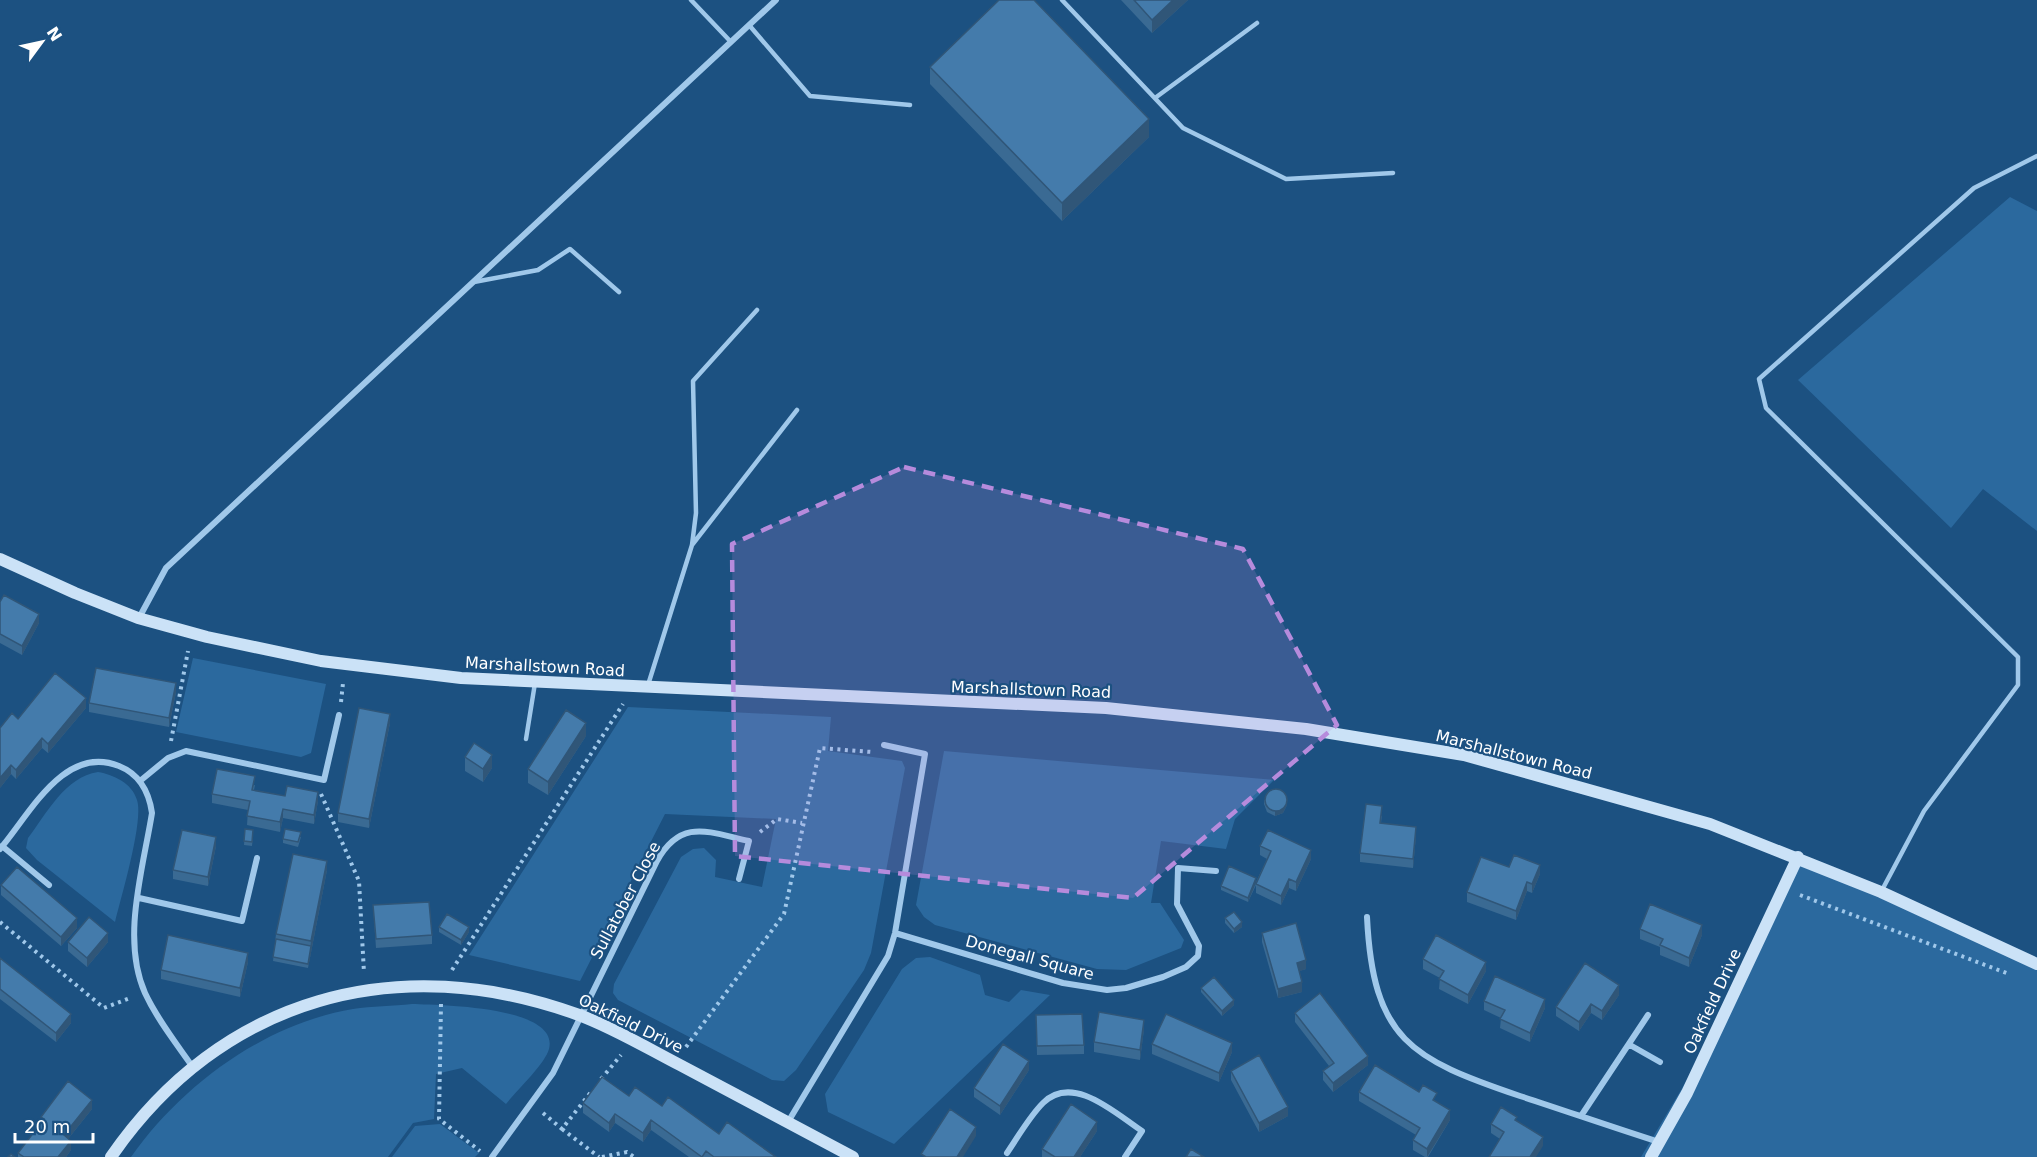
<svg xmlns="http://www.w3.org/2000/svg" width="2037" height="1157" viewBox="0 0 2037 1157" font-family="'DejaVu Sans',sans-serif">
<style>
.green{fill:#2b699e}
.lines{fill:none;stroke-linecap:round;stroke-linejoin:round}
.path{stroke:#a0c8ea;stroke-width:4;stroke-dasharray:3 4.5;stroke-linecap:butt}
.lane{stroke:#a0c8ea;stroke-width:4.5}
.street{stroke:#a0c8ea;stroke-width:6}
.secondary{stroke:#cbe2f7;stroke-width:12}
.wall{fill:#3a6a93}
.shaded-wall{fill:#305678}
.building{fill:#447bab;stroke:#305678;stroke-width:1.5}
.marked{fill:#b68bdc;fill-opacity:0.2;stroke:#b68bdc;stroke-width:4.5;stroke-dasharray:12 8;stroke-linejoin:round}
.labels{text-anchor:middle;stroke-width:4.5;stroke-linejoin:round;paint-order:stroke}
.street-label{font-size:16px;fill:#fff;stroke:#1c5181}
</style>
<rect width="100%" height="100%" fill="#1c5181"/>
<path class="green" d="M2010,197L2037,211V531L1983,489L1951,528L1798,380Z
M193,658L326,684L311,753L301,757L176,732Z
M628,707L831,717L828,751L902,761L905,768L871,953L864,970L796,1070L784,1081L772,1080L618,1000L613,993L614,984L681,857L693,849L704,848L716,860L715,877L762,887L776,819L665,814L580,981L469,955Z
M944,751L1274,780L1235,819L1226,849L1161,841L1151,903H1160L1184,940L1181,948L1126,970L1097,969L935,925L924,917L916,905Z
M98,772C114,775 132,783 137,800C144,821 121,897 115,922L37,860L26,848L28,838C47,813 65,777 98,772Z
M1798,857L2037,967V1157H1641L1715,1033Z
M930,957L980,975L985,995L1009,1002L1021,990L1050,995L894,1144L828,1112L825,1094L902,969L916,958Z
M412,1004C439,1005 560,1006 549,1049C545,1064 517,1090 506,1104L462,1068L436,1074L434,1119L413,1123L388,1157H131C182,1085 264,1024 353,1009C372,1006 393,1006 412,1004Z
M440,1124L479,1153L475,1157H392L415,1126Z"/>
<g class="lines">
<path class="path" d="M341,702L343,683
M171,741L188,651
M321,794L359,881L364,973
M760,832L777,819L802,823
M1800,895L2009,974
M0,922L104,1008L130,998
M452,970L623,704
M441,1004L439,1119L480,1151
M686,1047L784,914L820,748L872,752
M601,1079L621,1055
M543,1113L562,1129L591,1092
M562,1129L599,1157
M602,1157L627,1152L634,1157"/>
<path class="lane" d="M691,0L731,42
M1062,0L1183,128L1286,179L1393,173
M749,25L810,96L910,105
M1155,98L1257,23
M474,282L538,270L570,249L619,292
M692,545L797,410
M648,685L692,545L696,513L693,381L757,310
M526,739L535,683
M1881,892L1924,811L2018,685V657L1766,408L1759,379L1974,188L2037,156"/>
<path class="street" d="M139,618L166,568L776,0
M140,781L168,758L186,751L324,780L339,715
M2,846L49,885
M0,849C30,814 64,744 119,766C139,774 149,792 152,813C143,869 121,939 145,993C157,1019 176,1043 192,1066
M139,898L242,921L257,858
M1367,917C1373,1040 1411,1059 1520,1096C1566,1111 1612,1127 1659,1142
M895,933L1063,983L1107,990L1126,988L1163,977L1186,967L1198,956L1199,946L1177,904L1178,868L1216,871
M1630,1045L1660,1062
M1581,1116L1648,1015
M788,1122L888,956L895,933L925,754L884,745
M1007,1153C1018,1137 1029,1117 1043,1103C1073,1073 1116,1114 1142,1131L1125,1157
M492,1157L553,1073L657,861C681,818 708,832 749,841L739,879"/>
<path class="secondary" d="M0,559L75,593L138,618L207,637L321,661L461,678L1106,708L1306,729L1464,755L1710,824L1881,892L2037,964
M111,1157C221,997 398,949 579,1015C614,1028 647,1048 680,1065C738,1096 795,1126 853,1157
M1651,1157L1687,1093L1798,857"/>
</g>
<path class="wall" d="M1121,0H1188L1152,33Z
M930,67L1149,137L1062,221L930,84Z
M0,602L39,623L22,655L0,643Z
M176,692L169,727L89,712V703Z
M86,708L48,753L42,748L16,779L11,774L0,788L18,719Z
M390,723L369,828L338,822V813Z
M586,736L548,795L528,783V769Z
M465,757L492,768L483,782L465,771Z
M255,785L254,790L285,796L318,801L314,824L283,818L280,832L247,825L248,810L212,803V794Z
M1264,800L1287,805L1283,813L1275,816L1267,812L1264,804Z
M1382,815L1381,823L1416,836L1413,868L1360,862V853Z
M245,829L253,835L252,846L244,845Z
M301,837L298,847L283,843V839Z
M216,846L208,886L173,879V870Z
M1260,846L1311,859L1296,891L1289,888L1281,905L1256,893V885L1248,902L1221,890V886L1256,882L1267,859L1260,855Z
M1509,867L1540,874L1532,893L1527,891L1516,920L1467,902V892Z
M327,870L308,968L273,961L276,934Z
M1,885L77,928L61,946L1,895Z
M373,905L432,935V944L376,948Z
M1225,918L1242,927L1234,933L1225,923Z
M439,927L469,932L461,945L439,932Z
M1640,929L1702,935L1689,967L1660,955V947L1640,939Z
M1262,933L1306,969L1299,971L1302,992L1278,998L1262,942Z
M68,942H108L87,967L68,951Z
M0,958L71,1023L56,1042L0,999Z
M1423,959L1486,971L1468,1004L1439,989L1440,978L1423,969Z
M248,962L240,997L161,979V970Z
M1201,988L1234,1005L1222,1016L1201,992Z
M1619,995L1602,1020L1591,1013L1579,1031L1556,1016V1007Z
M1484,1001L1545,1008L1530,1042L1500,1028L1501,1018L1484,1010Z
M1295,1013L1368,1065L1333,1092L1323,1080V1071L1329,1066L1295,1022Z
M1036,1015L1084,1045V1054L1037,1055Z
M1144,1029L1140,1060L1094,1052V1042Z
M1152,1044L1232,1052L1219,1082L1152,1054Z
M1029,1070L1000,1115L974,1097V1088Z
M1231,1071L1288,1116L1259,1132L1231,1080Z
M1359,1092L1437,1102L1450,1120L1428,1157H1425L1413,1150V1140L1416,1135L1359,1101Z
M629,1096L662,1106L719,1134L776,1157H689L651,1130L643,1142L615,1123L609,1132L583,1113V1103Z
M92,1109L68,1139L71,1150L66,1157H18V1153L41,1124V1117Z
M1517,1121L1543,1146L1500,1139L1491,1133V1124Z
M1097,1131L1080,1157H1042V1149Z"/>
<path class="shaded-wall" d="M1173,0H1188L1152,33V20Z
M1149,119V137L1062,221V203Z
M39,614V623L22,655V646Z
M176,683V692L169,727V718Z
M86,698V708L48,753V744Z
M390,714V723L369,828V819Z
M586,723V736L548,795V782Z
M42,738V748L16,779V770Z
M492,755V768L483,782V769Z
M11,765V774L0,788V778Z
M318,792V801L314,824V815Z
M1287,801V805L1283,813L1275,816V811Z
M283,809V818L280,832V822Z
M1416,827V836L1413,868V859Z
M216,837V846L208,886V877Z
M1311,850V859L1296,891V882Z
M327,861V870L308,968L311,941Z
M1540,865V874L1532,893V884Z
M1256,878V883L1248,902V898Z
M1289,879V888L1281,905V896Z
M1527,882V891L1516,920V911Z
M77,918V928L61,946V937Z
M1242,922V927L1234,933V929Z
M1702,925V935L1689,967V958Z
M469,927V932L461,945V940Z
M108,933V942L87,967V958Z
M248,953V962L240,997V988Z
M1306,960V969L1297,972V963Z
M1486,962V971L1468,1004V995Z
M1302,982V992L1278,998V989Z
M1619,985V995L1602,1020V1011Z
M1545,999V1008L1530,1042V1033Z
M1234,1000V1005L1222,1016V1011Z
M1591,1004V1013L1579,1031V1022Z
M71,1014V1023L56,1042V1033Z
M1144,1020V1029L1140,1060V1050Z
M1232,1043V1052L1219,1082V1073Z
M1368,1056V1065L1333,1092V1083Z
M1029,1061V1070L1000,1115V1106Z
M92,1100V1109L64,1144V1135Z
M1288,1107V1116L1259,1132V1123Z
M1450,1110V1120L1427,1157V1149Z
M615,1114V1123L609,1132V1123Z
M651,1120V1130L643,1142V1133Z
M1097,1122V1131L1080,1157H1074Z
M976,1127V1136L963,1157H957Z
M1543,1137V1146L1536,1157H1530Z
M71,1141V1150L66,1157H58Z"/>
<path class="building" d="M999,0H1034L1149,119L1062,203L930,67Z
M1134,0H1173L1152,20Z
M4,595L39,614L22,646L0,634V602Z
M96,668L176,683L169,718L89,703Z
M55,673L86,698L48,744L42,738L16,770L11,765L0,778V728L12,713L18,719Z
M359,708L390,714L369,819L338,813Z
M566,710L586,723L548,782L528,769Z
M474,743L492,755L483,769L465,757Z
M217,769L255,776L252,790L285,796L287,786L318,792L314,815L283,809L280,822L247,816L250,801L212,794Z
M1265 800a11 11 0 1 1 22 0a11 11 0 1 1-22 0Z
M1366,804L1382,806L1380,823L1416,827L1413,859L1360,853Z
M245,829L253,830L252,842L244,841Z
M285,829L301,832L298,842L283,839Z
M182,830L216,837L208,877L173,870Z
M1268,830L1311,850L1296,882L1289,879L1281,896L1256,884L1271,851L1260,846Z
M293,854L327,861L311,941L276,934Z
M1514,855L1540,865L1532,884L1527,882L1516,911L1467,892L1481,857L1509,867Z
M1229,866L1256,878L1248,898L1221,886Z
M17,867L77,918L61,937L1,885Z
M429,902L432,935L376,939L373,905Z
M1650,904L1702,925L1689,958L1660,945L1663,939L1640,929Z
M1234,912L1242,922L1234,929L1225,918Z
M447,914L469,927L461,940L439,927Z
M89,917L108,933L87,958L68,942Z
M1296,923L1306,960L1297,963L1302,982L1278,989L1262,933Z
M168,935L248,953L240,988L161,970Z
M1436,935L1486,962L1468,995L1439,979L1444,971L1423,959Z
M276,939L311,946L308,964L273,957Z
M0,958L71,1014L56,1033L0,989Z
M1585,963L1619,985L1602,1011L1591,1004L1579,1022L1556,1007Z
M1495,976L1545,999L1530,1033L1500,1019L1505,1010L1484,1001Z
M1214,977L1234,1000L1222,1011L1201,988Z
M1320,993L1368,1056L1333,1083L1323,1071L1334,1063L1295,1013Z
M1099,1012L1144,1020L1140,1050L1094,1042Z
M1082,1014L1084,1045L1037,1046L1036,1015Z
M1166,1014L1232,1043L1219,1073L1152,1044Z
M1003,1044L1029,1061L1000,1106L974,1088Z
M1259,1055L1288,1107L1259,1123L1231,1071Z
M1375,1065L1419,1092L1423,1085L1437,1093L1433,1100L1450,1110L1427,1149L1413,1140L1420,1128L1359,1092Z
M602,1077L629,1096L635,1087L662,1106L668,1097L719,1134L727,1122L776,1157H714L706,1151L702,1157L651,1120L643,1133L615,1114L609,1123L583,1103Z
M68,1081L92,1100L64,1135L71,1141L58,1157H24L18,1153L44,1119L41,1117Z
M1071,1104L1097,1122L1074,1157H1055L1042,1149Z
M1501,1107L1517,1117L1515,1120L1543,1137L1530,1157H1489L1504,1132L1491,1124Z
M950,1109L976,1127L957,1157H926L921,1154Z
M1191,1149L1204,1157H1186Z
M11,1154L15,1157H8Z"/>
<path class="marked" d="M904,467L1243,549L1337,725L1133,898L735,856L732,544Z"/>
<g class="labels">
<g class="street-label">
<text transform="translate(545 666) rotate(3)" y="6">Marshallstown Road</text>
<text transform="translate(1031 689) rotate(2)" y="6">Marshallstown Road</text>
<text transform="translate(1514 754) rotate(14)" y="6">Marshallstown Road</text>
<text transform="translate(625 900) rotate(-62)" y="6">Sullatober Close</text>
<text transform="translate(1030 957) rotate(15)" y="6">Donegall Square</text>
<text transform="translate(1712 1001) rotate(-65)" y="6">Oakfield Drive</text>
<text transform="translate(631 1023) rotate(26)" y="6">Oakfield Drive</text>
</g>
</g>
<g transform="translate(42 42) rotate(57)" stroke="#1c5181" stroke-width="4.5" paint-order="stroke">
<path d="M0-4.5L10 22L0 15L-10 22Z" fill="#ffffff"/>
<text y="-9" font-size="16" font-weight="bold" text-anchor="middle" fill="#ffffff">N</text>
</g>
<path d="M15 1133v9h78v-9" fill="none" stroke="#ffffff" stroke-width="3"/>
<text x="24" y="1133" font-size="18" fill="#ffffff" stroke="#1c5181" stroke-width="4.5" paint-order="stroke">20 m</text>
</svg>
